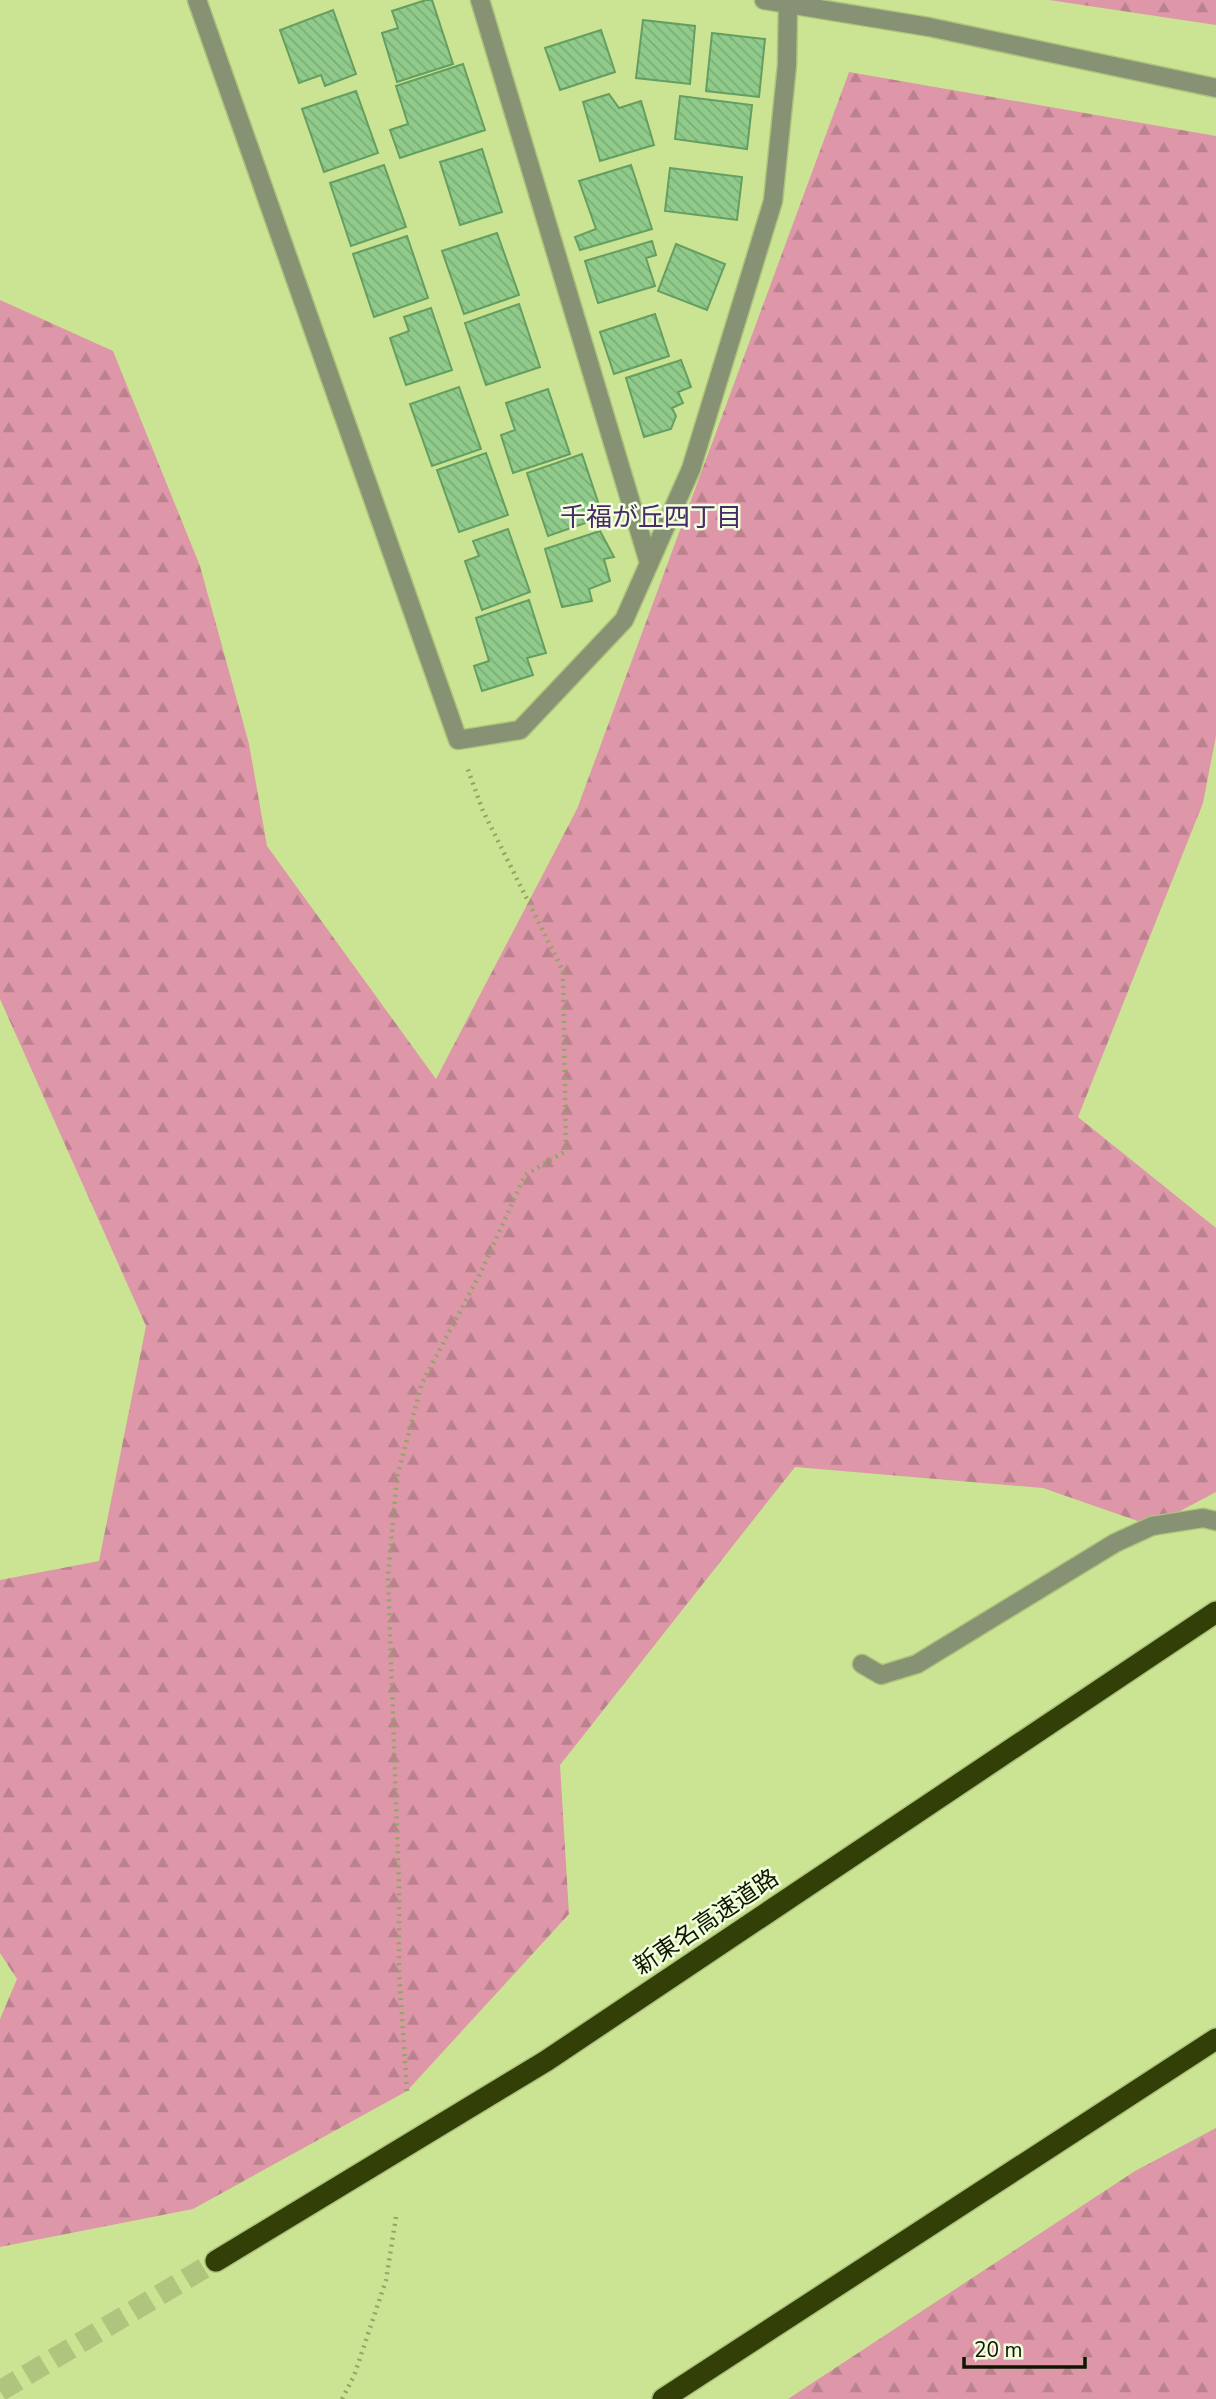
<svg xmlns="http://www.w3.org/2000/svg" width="1216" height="2399" viewBox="0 0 1216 2399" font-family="'Nunito Sans','Noto Sans JP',sans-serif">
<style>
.forest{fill:url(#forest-firs)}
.building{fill:url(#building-back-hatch);stroke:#649e60;stroke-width:2}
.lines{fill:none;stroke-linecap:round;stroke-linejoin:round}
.motorway-tunnel{stroke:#afc57d;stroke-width:21;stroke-dasharray:21 10;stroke-linecap:butt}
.minor-casing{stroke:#adc37b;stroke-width:21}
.motorway-casing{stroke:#adc37b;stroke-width:24}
.path{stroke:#92a566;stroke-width:4.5;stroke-dasharray:2 5;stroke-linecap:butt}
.minor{stroke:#879174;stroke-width:18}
.motorway{stroke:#324008;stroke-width:21}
.labels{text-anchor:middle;stroke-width:5;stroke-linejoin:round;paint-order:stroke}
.street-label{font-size:24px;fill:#0f1700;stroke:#f3fede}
.neighbourhood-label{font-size:26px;fill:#462c66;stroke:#f3fede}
</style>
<defs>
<pattern id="forest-firs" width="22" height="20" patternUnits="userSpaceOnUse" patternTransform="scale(1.75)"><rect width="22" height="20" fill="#dd97a8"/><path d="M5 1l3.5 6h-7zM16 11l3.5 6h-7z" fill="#bc818f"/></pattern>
<pattern id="building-back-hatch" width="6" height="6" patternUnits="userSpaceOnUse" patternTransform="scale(1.75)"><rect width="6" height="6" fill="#90cb8b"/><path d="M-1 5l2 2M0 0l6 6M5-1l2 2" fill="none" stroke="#7bae76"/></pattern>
</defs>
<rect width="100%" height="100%" fill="#cbe493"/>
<path class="forest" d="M1049,0H1216V25Z
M849,72L1216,136V736L1203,803L1078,1117L1216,1228V1492L1152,1526L1043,1488L795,1467L560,1765L569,1914L407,2091L193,2209L0,2247V2019L17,1979L0,1953V1580L99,1561L146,1326L0,999V300L113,351L200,566L249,744L267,846L436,1079L577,809Z
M1216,2128V2399H788L1135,2171Z"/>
<path class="building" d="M426,0H432L453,64L397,82L382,33L398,28L392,11Z
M333,10L356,74L325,86L321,75L299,83L280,30Z
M643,20L695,26L690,84L636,78Z
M601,30L615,72L560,90L545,48Z
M712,33L765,39L759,97L706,91Z
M463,64L485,130L400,158L390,130L408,124L396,86Z
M356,91L378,153L324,172L302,109Z
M609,94L619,108L641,101L654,145L600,161L583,102Z
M680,96L752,105L747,149L675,139Z
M482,149L502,212L460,225L440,162Z
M384,165L406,227L351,246L330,183Z
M631,165L652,229L580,250L575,237L596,229L579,181Z
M670,168L742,177L737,220L665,211Z
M497,233L519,295L464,314L442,251Z
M407,236L428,298L374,317L353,254Z
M652,241L656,255L646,258L655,286L598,303L585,261Z
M676,244L725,264L707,310L658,291Z
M519,304L540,367L486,385L465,323Z
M431,308L452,370L406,385L390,338L409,331L404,317Z
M655,314L669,356L614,374L600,332Z
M681,360L691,387L678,392L683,403L672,408L676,416L671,429L644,437L626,378Z
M459,387L481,449L432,466L410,404Z
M548,389L570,454L513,473L501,435L515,430L506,403Z
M486,453L508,515L459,532L437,470Z
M582,454L603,517L548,536L527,473Z
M508,529L530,592L482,610L465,561L479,556L473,541Z
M600,531L614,557L604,559L610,581L589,589L592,601L562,607L545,549Z
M529,600L546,653L527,658L533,675L482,691L474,666L489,661L476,618Z"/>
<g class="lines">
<path class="motorway-tunnel" d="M0,2391L216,2261"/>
<defs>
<path id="minor" d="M197,0L458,740L520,730L624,620L691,469L773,201L787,65L788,3
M480,0L649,563
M764,0L929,27L1216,88
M862,1664L881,1675L917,1664L1115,1543L1152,1526L1203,1518L1216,1521"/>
<path id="motorway" d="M216,2261L546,2061L1216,1612
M663,2399L1216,2039"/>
</defs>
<use href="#minor" class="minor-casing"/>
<use href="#motorway" class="motorway-casing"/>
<path class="path" d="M407,2091L399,1973V1885L388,1576L397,1477L422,1383L480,1274L525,1175L566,1151L563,971L483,811L467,767
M342,2399L354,2376L386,2280L396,2217"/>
<use href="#minor" class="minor"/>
<use href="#motorway" class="motorway"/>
</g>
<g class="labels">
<g class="street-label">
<text transform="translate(706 1922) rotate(-34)" y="8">新東名高速道路</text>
</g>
<g class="neighbourhood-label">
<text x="651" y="526">千福が丘四丁目</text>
</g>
</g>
<path d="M964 2357v10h121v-10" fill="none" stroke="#0f1700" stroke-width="3.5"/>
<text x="974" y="2357" font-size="21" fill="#0f1700" stroke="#f3fede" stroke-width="5" paint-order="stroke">20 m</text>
</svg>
